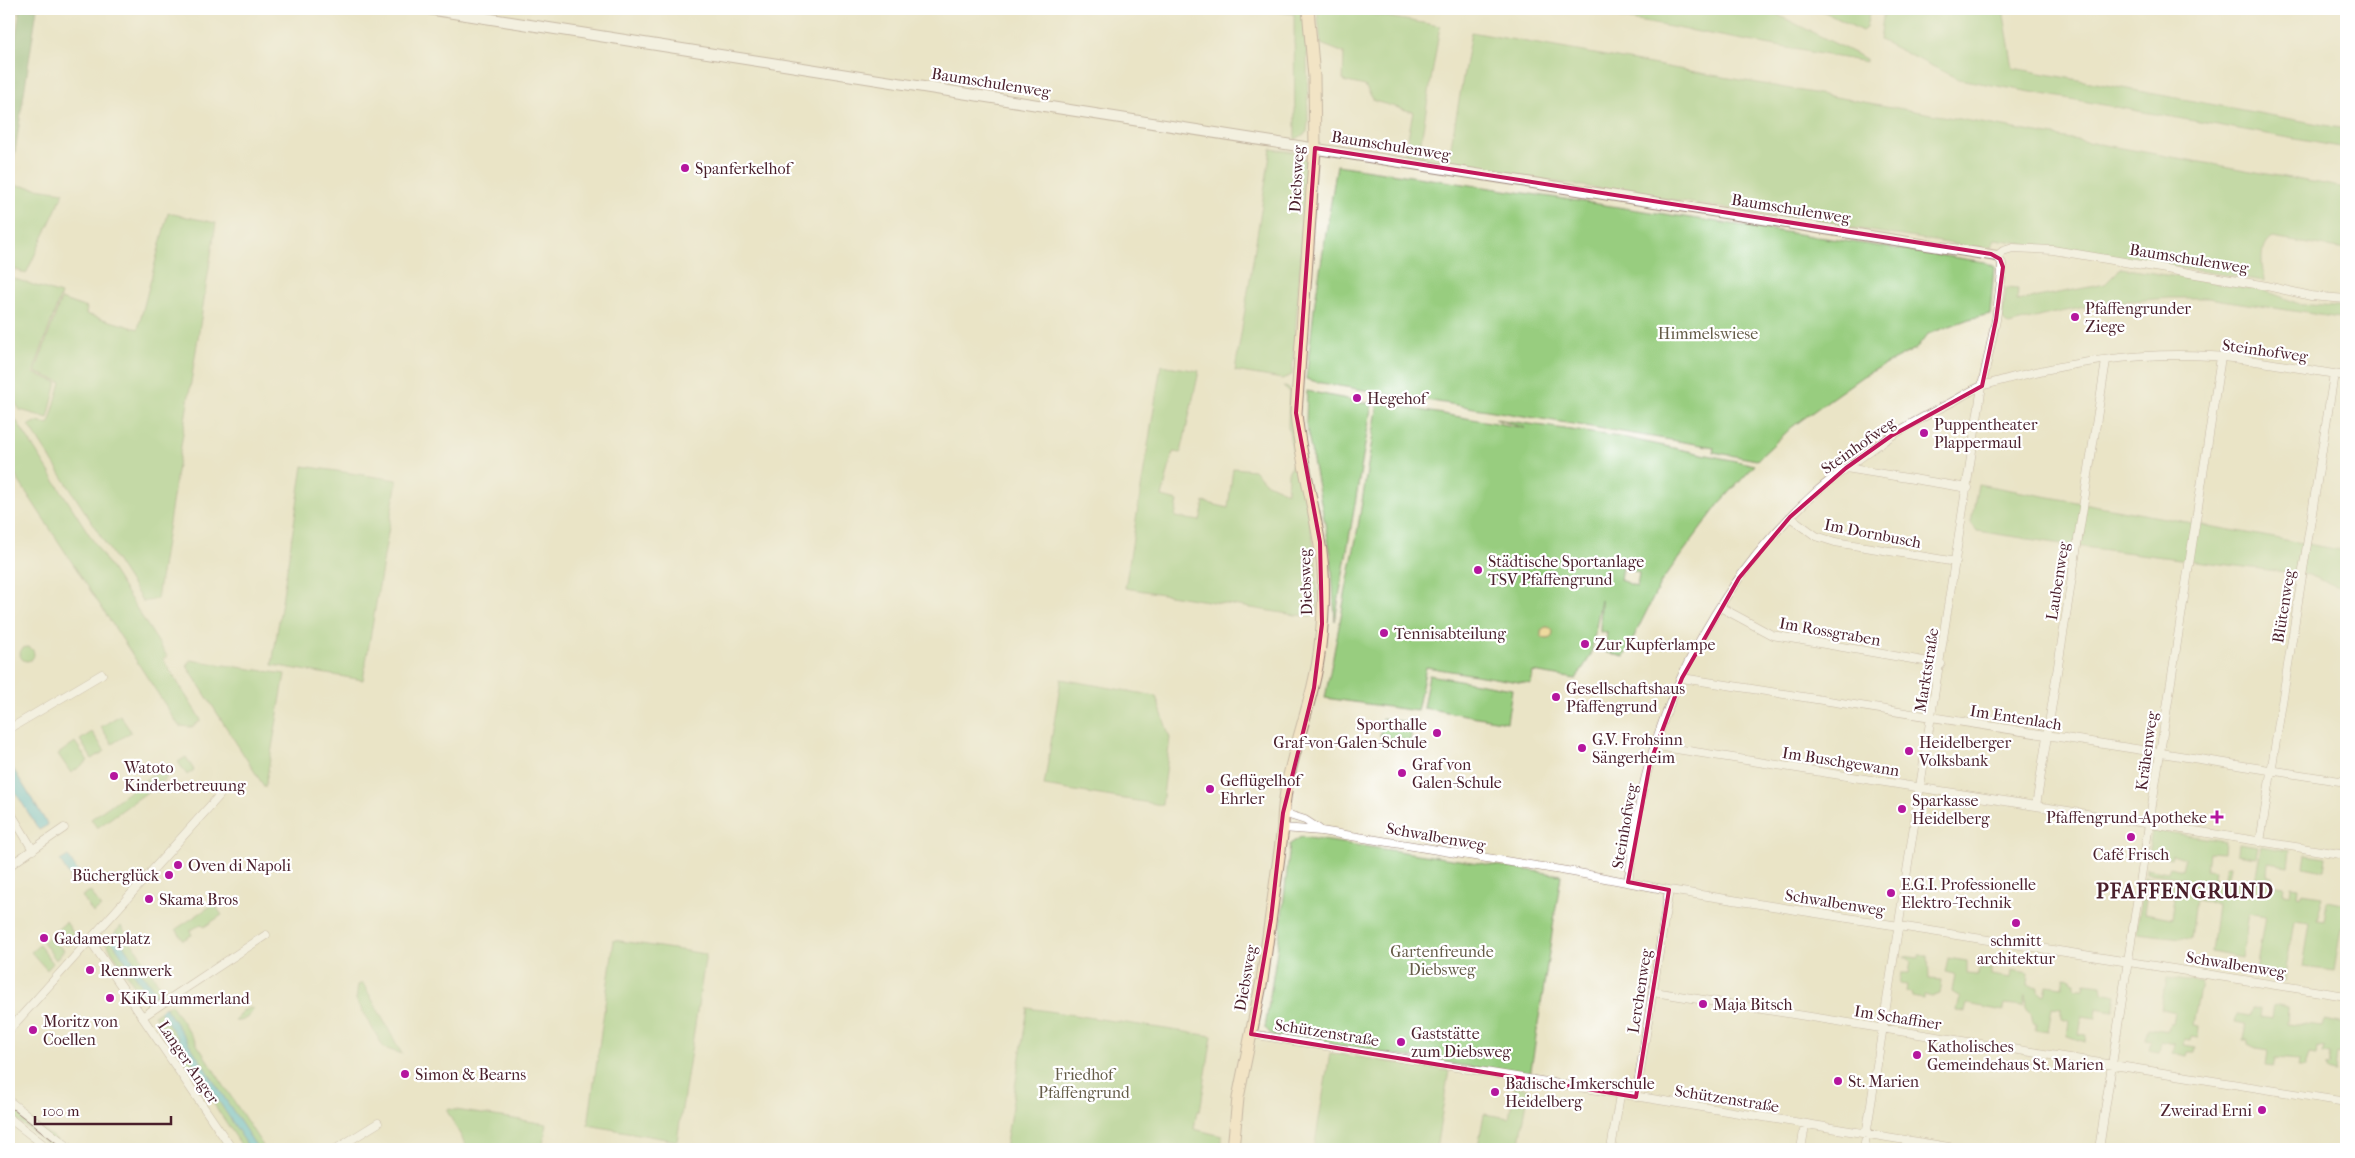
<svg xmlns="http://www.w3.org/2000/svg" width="2355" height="1158" viewBox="0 0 2355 1158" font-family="'IM FELL French Canon',serif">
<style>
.green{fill:#98cd7f;stroke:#717655;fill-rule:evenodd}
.forest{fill:#7ab06e;stroke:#62684c}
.sand{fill:#eeda9e;stroke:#9c7c64}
.water{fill:#5ac1d8;stroke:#527082}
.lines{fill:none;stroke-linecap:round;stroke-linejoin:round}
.minor-casing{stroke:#9a8278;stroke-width:9}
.tertiary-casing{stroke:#9a8278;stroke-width:12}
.secondary-casing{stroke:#9a8278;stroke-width:13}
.minor{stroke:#fff;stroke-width:8}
.tertiary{stroke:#fff;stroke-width:10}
.secondary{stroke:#fce5c4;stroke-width:11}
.tram{stroke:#4a1f2b;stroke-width:1}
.marked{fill:none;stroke:#c2185b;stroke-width:4;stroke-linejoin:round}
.poi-dot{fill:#b5179e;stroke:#fff;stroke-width:2}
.labels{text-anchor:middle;stroke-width:4.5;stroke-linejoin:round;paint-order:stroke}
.street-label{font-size:16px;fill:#4a1f2b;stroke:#fff}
.poi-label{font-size:16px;fill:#4a1f2b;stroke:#fff;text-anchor:start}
.park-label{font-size:16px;fill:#655c48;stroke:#fff}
.district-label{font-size:21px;font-weight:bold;letter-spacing:1px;fill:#4a1f2b;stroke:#fff}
</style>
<rect width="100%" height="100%" fill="#fff"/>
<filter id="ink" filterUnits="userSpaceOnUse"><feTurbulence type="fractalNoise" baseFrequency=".02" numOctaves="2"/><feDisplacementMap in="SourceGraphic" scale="10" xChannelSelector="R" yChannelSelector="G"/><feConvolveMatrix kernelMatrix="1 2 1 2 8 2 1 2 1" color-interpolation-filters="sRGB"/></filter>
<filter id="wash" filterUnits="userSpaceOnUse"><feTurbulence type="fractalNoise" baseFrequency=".0096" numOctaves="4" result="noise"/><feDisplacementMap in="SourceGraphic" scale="20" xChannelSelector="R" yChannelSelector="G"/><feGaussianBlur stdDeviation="1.12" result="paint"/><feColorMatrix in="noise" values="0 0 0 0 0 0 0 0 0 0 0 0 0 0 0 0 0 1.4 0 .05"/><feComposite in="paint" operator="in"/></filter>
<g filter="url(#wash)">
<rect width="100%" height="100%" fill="#eae4c6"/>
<path class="green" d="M1257,9H1304L1307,52L1308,123L1307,132L1295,140L1294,14Z
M1317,9H1342L1440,26L1419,153L1449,157L1471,32L2346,188V250L2272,238C2257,247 2263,266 2264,281L1995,239L1992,247L1979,248L1404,158L1413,112L1374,101L1365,86L1343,81L1344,53L1321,44Z
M1570,9H1766L1866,59V62Z
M1819,9H1870L1866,28L1862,31Z
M1884,9H2003L2013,68L2346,129V148L1958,79L1880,40Z
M1271,149L1295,152L1307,160L1308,167L1292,375L1282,379L1235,371Z
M1337,165L1985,262L1994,267L1990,314L1969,319L1928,334L1917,348L1863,376L1829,400L1792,427L1757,460L1713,452L1714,447L1321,383L1306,379L1315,301Z
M9,184L64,192L26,274L15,269L9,283Z
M168,213L216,223L157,599L143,602L29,425L36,422L49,424L61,382L35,372L61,299L87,308L86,314L138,329Z
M2121,268L2255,289L2274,294L2302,305L2311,304L2346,307V319L2208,298H2170L2104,303L2042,316L2009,325L2002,319L2006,288L2018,289L2017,301L2105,284Z
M12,278L61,294L33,373L57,382L48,418L20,410L9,393V286Z
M1161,365L1199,371L1181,453L1173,452L1162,497L1178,501L1175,517L1200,521L1204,502L1228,508L1233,468L1254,470L1265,482L1287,492L1288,473L1294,459L1288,427L1289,392L1282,386L1288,388L1292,394L1296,455L1315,550L1318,606V612L1310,616L1295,615L1125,588Z
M1307,391L1372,404L1335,621L1331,555L1306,424Z
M1378,403L1525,428L1495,419L1626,438L1755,465L1719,504L1661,582L1624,657L1605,652L1607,632H1600L1601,600L1591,655L1576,679L1533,672L1531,684L1426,667L1417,711L1325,698L1356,539ZM1622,566L1639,573L1637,587L1620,580Z
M9,409L167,656L163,659L201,720L192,727L179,726L9,466Z
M303,466L397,480L363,680L272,665Z
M1978,484L2346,551V590L2309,575L2075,546L1977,531L1971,523Z
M20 654a7 7 0 1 1 14 0a7 7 0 1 1-14 0Z
M190,660L285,674L265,788L187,666Z
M1429,675L1512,689L1507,722L1423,708Z
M1061,679L1156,696L1170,738L1162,805L1044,786Z
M120,715L131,732L112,744L101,727Z
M1382,718L1413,723L1410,741L1380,736Z
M92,732L105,751L92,759L80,740Z
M75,742L88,761L71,773L58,754Z
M186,757L194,770L187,775L178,762Z
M161,769L167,778L97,828L91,819Z
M2152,830L2225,841L2224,853L2209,852L2207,869L2215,870L2213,885L2222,887L2226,866H2230L2227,884L2233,885L2234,881L2250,884L2251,881H2255L2261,846L2290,851L2288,866L2268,863L2267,875L2272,876L2271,884L2284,886L2283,893L2290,894L2291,887L2298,888L2297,895L2300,896L2301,893L2323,896L2317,920L2324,921L2327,901L2346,905V929L2341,928L2334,971L2303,967L2310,923L2294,921L2284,981L2255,977L2265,916L2249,913L2242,958L2211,952L2217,904L2196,900L2191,939L2136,933L2142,899L2146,900L2144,913L2172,918L2175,898L2163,896L2164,889L2170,890L2172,883L2183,885L2184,878L2146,873V868L2168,872L2170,867L2182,870L2185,858L2172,854L2171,858L2148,855Z
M1301,837L1561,875L1530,1076L1273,1036L1265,1028L1281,925L1290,844Z
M2238,843L2258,846L2256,857L2237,854Z
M2306,854L2326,857L2324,871L2304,867Z
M2144,877L2152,878L2150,891L2143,890Z
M90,891L101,907L93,913L82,896Z
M214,904L222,915L204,927L201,924L190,931L192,935L183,940L176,929Z
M66,922L76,937L68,946L52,934Z
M121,926L166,995L148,1006L106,943Z
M48,937L64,950L56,960L43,942Z
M614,940L706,954L677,1141L588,1125Z
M39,945L53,963L47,970L31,952Z
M1919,955H1928L1929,979L1942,980L1940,994L1932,997L1924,995L1923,999L1912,997L1911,993L1906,992L1907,985L1899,984L1901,973H1909L1911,961L1904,956L1918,958Z
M1948,958L1967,961V974L1977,975L1980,967L1991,969V975L2011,978L2012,970L2028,973L2027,985L2039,987V992L2045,995L2047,985L2062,987L2064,977L2071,978L2072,981L2075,982V988H2084L2085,983L2101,985L2102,992L2116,995L2113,1011L2097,1008L2096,1018L2082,1016L2079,1034L2086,1035L2085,1042L2067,1036L2069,1021L2061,1019V1008L2052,1007L2048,1032L2035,1030L2036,1023H2033L2031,1014L2026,1010L2025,995L2023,1006L2005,1004L2003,1011L1967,1004L1965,1012L1957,1011L1960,997L1952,992L1955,974L1945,972Z
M2166,978L2201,983L2193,1025L2199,1026L2198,1037L2191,1036L2190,1040L2184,1039L2183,1045L2196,1047L2195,1052H2188L2187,1056L2172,1053L2174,1044L2161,1041L2159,1052L2149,1050L2151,1040L2145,1039L2148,1028L2168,1031L2170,1023H2173L2175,1012L2161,1009Z
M363,983L402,1054L384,1048L356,1000L358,985Z
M171,1004L265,1149H244L154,1015Z
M2274,1005L2288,1008L2287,1023L2322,1027L2324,1020L2346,1024V1022V1056L2337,1054L2335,1073L2326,1071V1066L2329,1067L2331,1054L2324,1053L2326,1048L2318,1047L2317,1054L2309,1053L2305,1068H2298L2299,1060L2275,1058L2273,1067L2266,1066L2268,1050L2256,1048L2248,1044V1040H2243L2246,1024L2235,1022L2237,1014L2250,1016L2252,1008L2261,1009L2260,1017L2272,1019Z
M250,1008L253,1009C251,1017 242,1022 235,1021L242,1011Z
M1028,1008L1212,1036L1200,1111H1197L1194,1129L1222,1136V1149H1005Z
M1330,1053L1449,1071L1436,1149H1314Z
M1515,1086L1529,1088L1519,1149L1478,1147L1484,1114L1509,1118Z
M9,1103L68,1149H54L9,1114Z
M449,1109L547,1124L542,1149H468L447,1111Z"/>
<path class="forest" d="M20,9H37L11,178L9,177V82Z"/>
<path class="sand" d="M1541 633a6 6 0 1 1 12 0a6 6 0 1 1-12 0Z"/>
<path class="water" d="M9,762L48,825L39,830L9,782Z
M68,856L83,880L75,885L60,861Z
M115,933L159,998L153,1002L110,938Z
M165,1007L258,1149H250L160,1011Z"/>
</g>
<g filter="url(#ink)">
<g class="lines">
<defs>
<path id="minor" d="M1846,468L1968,488
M1790,517L1816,536L1835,542L1956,562
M1720,607L1772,635L1941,664
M1682,678L2346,782
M9,729L102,674
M1657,746L2346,855
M2036,806L2106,361
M9,810L33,850
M1283,813L1305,820L1319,829
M1283,828L1321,831L1573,872L1669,890L2346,996
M2260,842L2334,374
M9,866L64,828
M1628,882C1633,852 1636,821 1642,792C1668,679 1730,570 1815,493C1834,476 1855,462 1875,447C1900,429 1927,415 1954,401C1964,395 1975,388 1985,385C2057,364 2136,351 2211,356C2256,359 2301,369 2346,376
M90,940L232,1149
M1654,992L2346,1102
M142,1017L266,935
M9,1030L219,796
M1251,1034L1961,1149
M1636,1097L1669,890
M9,1101L71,1149
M9,1118L49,1149
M336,1149L378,1123
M1611,1149L1620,1095
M1801,1149L1805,1125
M1864,1149L1982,386L1996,320L2002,273V263L1997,256L2003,251L2013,248L2053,250L2267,286L2311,296L2346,299
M2099,1149L2221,357"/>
<path id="tertiary" d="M428,9L1997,256"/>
<path id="secondary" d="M1233,1149L1238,1098L1262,980L1283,828C1282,768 1314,707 1320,646C1324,612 1326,574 1319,540C1312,498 1300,456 1296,413L1315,148L1314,77L1308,9"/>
</defs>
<use href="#minor" class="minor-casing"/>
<use href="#tertiary" class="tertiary-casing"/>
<use href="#secondary" class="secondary-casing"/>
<use href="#minor" class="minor"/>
<use href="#tertiary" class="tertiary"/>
<use href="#secondary" class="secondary"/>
<path class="tram" d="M9,1106L64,1149"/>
</g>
</g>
<path d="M0 0H2355V1158H0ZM1315,148L1991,254L2000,259L2003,267L1996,320L1982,386L1891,436L1846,468L1790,517L1739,578L1682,678L1650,763L1628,882L1669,890L1636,1097L1251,1034L1271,919L1283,813L1314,688L1322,624L1320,542L1296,413Z" fill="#eae4c6" fill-opacity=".55" fill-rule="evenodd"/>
<path class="marked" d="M1315,148L1991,254L2000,259L2003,267L1996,320L1982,386L1891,436L1846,468L1790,517L1739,578L1682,678L1650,763L1628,882L1669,890L1636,1097L1251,1034L1271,919L1283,813L1314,688L1322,624L1320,542L1296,413Z"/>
<g class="poi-dot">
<circle cx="685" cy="168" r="5"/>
<circle cx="2075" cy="317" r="5"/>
<circle cx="1357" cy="398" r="5"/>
<circle cx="1924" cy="433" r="5"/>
<circle cx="1478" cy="570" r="5"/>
<circle cx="1384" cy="633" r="5"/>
<circle cx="1585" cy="644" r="5"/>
<circle cx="1556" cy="697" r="5"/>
<circle cx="1437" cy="733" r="5"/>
<circle cx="1582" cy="748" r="5"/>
<circle cx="1909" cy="751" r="5"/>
<circle cx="1402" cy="773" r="5"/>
<circle cx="114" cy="776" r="5"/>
<circle cx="1210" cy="789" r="5"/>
<circle cx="1902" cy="809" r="5"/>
<path d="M2214.5 809.5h5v5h5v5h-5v5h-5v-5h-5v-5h5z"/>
<circle cx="2131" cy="837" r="5"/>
<circle cx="178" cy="865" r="5"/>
<circle cx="169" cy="875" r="5"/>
<circle cx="1891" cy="893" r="5"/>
<circle cx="149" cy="899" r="5"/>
<circle cx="2016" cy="923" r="5"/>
<circle cx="44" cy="938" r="5"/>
<circle cx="90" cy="970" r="5"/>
<circle cx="110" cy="998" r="5"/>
<circle cx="1703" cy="1004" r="5"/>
<circle cx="33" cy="1030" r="5"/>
<circle cx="1401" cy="1042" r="5"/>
<circle cx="1917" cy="1055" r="5"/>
<circle cx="405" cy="1074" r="5"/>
<circle cx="1838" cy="1081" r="5"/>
<circle cx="1495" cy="1092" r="5"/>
<circle cx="2262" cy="1110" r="5"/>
</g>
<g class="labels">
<g class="street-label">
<text transform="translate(991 82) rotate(9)" y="6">Baumschulenweg</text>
<text transform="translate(1391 145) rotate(9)" y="6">Baumschulenweg</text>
<text transform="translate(1296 179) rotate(-87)" y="6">Diebsweg</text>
<text transform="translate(1791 208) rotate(9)" y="6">Baumschulenweg</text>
<text transform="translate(2189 258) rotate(9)" y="6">Baumschulenweg</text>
<text transform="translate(2265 350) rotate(8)" y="6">Steinhofweg</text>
<text transform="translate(1858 445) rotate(-35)" y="6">Steinhofweg</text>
<text transform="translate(1873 533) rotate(11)" y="6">Im Dornbusch</text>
<text transform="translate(2057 581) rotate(-81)" y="6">Laubenweg</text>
<text transform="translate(1305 582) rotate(-92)" y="6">Diebsweg</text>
<text transform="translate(2283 606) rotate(-81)" y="6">Blütenweg</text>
<text transform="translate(1830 631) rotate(10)" y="6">Im Rossgraben</text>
<text transform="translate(1926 670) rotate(-81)" y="6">Marktstraße</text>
<text transform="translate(2016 717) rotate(9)" y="6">Im Entenlach</text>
<text transform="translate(2146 751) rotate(-82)" y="6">Krähenweg</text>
<text transform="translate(1841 761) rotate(9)" y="6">Im Buschgewann</text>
<text transform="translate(1624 826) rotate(-80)" y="6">Steinhofweg</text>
<text transform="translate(1436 836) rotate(10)" y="6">Schwalbenweg</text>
<text transform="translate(1835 902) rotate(9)" y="6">Schwalbenweg</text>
<text transform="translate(2236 964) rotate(9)" y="6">Schwalbenweg</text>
<text transform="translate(1245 978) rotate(-80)" y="6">Diebsweg</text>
<text transform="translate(1639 991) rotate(-81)" y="6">Lerchenweg</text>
<text transform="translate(1898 1017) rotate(9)" y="6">Im Schaffner</text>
<text transform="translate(1327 1032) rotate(9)" y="6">Schützenstraße</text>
<text transform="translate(189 1062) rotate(56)" y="6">Langer Anger</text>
<text transform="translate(1727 1098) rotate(9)" y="6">Schützenstraße</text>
</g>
<g class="poi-label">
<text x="695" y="174">Spanferkelhof</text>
<text x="2085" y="314">Pfaffengrunder<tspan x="2085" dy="18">Ziege</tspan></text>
<text x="1367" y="404">Hegehof</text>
<text x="1934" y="430">Puppentheater<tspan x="1934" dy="18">Plappermaul</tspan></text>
<text x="1488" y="567">Städtische Sportanlage<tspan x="1488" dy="18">TSV Pfaffengrund</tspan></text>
<text x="1394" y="639">Tennisabteilung</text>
<text x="1595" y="650">Zur Kupferlampe</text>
<text x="1566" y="694">Gesellschaftshaus<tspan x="1566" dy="18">Pfaffengrund</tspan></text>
<text x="1427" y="730" text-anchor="end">Sporthalle<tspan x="1427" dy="18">Graf-von-Galen-Schule</tspan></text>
<text x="1592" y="745">G.V. Frohsinn<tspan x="1592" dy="18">Sängerheim</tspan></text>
<text x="1919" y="748">Heidelberger<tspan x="1919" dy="18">Volksbank</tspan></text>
<text x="1412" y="770">Graf von<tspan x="1412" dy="18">Galen-Schule</tspan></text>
<text x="124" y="773">Watoto<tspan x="124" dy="18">Kinderbetreuung</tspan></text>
<text x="1220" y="786">Geflügelhof<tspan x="1220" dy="18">Ehrler</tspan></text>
<text x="1912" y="806">Sparkasse<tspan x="1912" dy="18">Heidelberg</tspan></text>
<text x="2207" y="823" text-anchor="end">Pfaffengrund-Apotheke</text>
<text x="2131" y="860" text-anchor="middle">Café Frisch</text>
<text x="188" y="871">Oven di Napoli</text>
<text x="159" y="881" text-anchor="end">Bücherglück</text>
<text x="1901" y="890">E.G.I. Professionelle<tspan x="1901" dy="18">Elektro-Technik</tspan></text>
<text x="159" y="905">Skama Bros</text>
<text x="54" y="944">Gadamerplatz</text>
<text x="2016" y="946" text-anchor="middle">schmitt<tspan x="2016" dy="18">architektur</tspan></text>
<text x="100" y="976">Rennwerk</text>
<text x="120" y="1004">KiKu Lummerland</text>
<text x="1713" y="1010">Maja Bitsch</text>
<text x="43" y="1027">Moritz von<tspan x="43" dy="18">Coellen</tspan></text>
<text x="1411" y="1039">Gaststätte<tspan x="1411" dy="18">zum Diebsweg</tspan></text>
<text x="1927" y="1052">Katholisches<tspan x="1927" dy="18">Gemeindehaus St. Marien</tspan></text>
<text x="415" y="1080">Simon &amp; Bearns</text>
<text x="1848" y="1087">St. Marien</text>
<text x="1505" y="1089">Badische Imkerschule<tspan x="1505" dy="18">Heidelberg</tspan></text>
<text x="2252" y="1116" text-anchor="end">Zweirad Erni</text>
</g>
<g class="park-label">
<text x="1708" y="339">Himmelswiese</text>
<text x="1442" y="957">Gartenfreunde<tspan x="1442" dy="18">Diebsweg</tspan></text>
<text x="1084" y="1080">Friedhof<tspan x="1084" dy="18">Pfaffengrund</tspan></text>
</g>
<g class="district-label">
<text x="2185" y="898">PFAFFENGRUND</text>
</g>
</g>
<rect width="2355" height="1158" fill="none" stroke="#fff" stroke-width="30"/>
<path d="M35 1116v8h136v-8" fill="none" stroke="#4a1f2b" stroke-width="2.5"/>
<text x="42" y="1116" font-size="15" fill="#4a1f2b" stroke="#ffffff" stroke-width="4" paint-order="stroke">100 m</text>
</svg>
